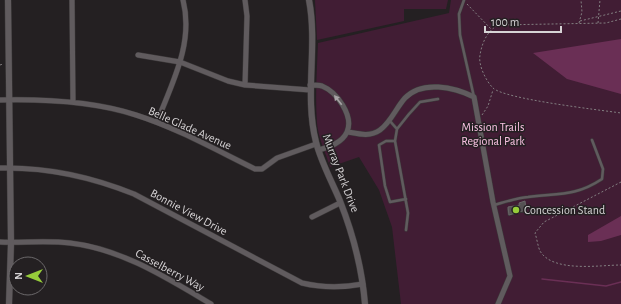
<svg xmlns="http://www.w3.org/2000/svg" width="621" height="304" viewBox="0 0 621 304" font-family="'Alegreya Sans',sans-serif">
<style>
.green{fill:#411d34}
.forest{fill:#6a2f55}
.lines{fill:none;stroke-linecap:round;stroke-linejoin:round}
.stream{stroke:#6a2f55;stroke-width:1.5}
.service-casing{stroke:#3d3a3b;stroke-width:3.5}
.minor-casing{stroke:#3d3a3b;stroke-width:6}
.tertiary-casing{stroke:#3d3a3b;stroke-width:7}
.path{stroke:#837f81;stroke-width:1;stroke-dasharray:2 2;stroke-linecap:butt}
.service{stroke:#605b5e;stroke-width:2.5}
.minor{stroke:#605b5e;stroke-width:5}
.tertiary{stroke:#605b5e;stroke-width:6}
.wall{fill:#454143}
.shaded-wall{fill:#312d2f}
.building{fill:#555153;stroke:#696567}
.oneway{fill:#a7a3a5}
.poi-dot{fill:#96cc3a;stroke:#242022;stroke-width:1.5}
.labels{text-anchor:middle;stroke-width:3;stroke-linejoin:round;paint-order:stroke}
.park-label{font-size:12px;fill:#fac2e3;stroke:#242022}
.street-label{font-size:12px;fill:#d6d3d5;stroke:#242022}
.poi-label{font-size:12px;fill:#d6d3d5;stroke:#242022;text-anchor:start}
</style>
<rect width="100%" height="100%" fill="#242022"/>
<path class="green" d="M315,0H448L446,9H404V3V21L317,40Z
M451,0H621V304H401L392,227L379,190L359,157L330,167C326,153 318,138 317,123C315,96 317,69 318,43L449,13Z"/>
<path class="forest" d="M621,39V94L567,79L533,53Z
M621,216V235L601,241L588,242V235Z"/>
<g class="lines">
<path class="stream" d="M542,279L606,286L621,282"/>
<defs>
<path id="service" d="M464,0L459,14L460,35L474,97
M389,120L397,129L395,141L408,213L406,230
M397,129L409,114L420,102L438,99
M395,141H386L379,145L385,186L390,202L406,199
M494,205C505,202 517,198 528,197C557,193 575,197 602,179L603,169L592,140"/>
<path id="minor" d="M72,0L73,102
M245,0L247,16L245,85
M138,55L180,62L228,81L245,85L310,90
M310,85C314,85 318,85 322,86C337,92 354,116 347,132C342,143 329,147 319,150
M0,100C45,99 93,101 136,115C177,128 216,150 255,169H262L277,158L316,144
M157,122C172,83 194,43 183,0
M348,132C359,134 370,137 380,130C391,122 396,108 405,98C422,80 454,87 474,97L493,202L510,276L498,304
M0,168C46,167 92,177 134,194L302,283C323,288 341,288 363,284
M312,217L340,203
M0,242C23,243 47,240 70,243C122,249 167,278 211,304"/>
<path id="tertiary" d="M8,0L11,243L9,304
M309,0C318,47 304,95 316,142C321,162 332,182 340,201C353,234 362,268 365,304"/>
</defs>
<use href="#service" class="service-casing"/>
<use href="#minor" class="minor-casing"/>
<use href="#tertiary" class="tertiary-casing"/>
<path class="path" d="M467,4L491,29
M621,19L606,23L498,25C487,31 482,43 480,55C478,65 486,81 493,88C504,99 600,110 621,113
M580,21L621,11
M579,23L582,12L581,0
M598,23L600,0
M0,65L3,64
M482,115L488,106L493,90
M621,182L544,222L535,233C537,239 538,247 540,251C553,273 600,265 621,265"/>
<use href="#service" class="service"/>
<use href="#minor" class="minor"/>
<use href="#tertiary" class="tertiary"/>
</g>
<path class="wall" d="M519,203L525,212L508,216L507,209L508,207L519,205L518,204Z"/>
<path class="shaded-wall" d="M526,210L525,212L508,216L509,215Z"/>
<path class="building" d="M525,201L526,210L509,215L508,207L520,205L519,203Z"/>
<defs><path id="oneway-solid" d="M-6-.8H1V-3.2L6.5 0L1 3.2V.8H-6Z"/></defs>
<use class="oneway" href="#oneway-solid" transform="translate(338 100) rotate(-128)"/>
<circle class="poi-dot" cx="516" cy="210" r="4"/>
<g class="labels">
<g class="park-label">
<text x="493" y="131">Mission Trails<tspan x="493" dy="14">Regional Park</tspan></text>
</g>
<g class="street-label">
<text transform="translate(190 128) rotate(24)" y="4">Belle Glade Avenue</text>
<text transform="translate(341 173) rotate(69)" y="4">Murray Park Drive</text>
<text transform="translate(189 212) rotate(28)" y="4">Bonnie View Drive</text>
<text transform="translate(170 270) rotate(28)" y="4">Casselberry Way</text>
</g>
<g class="poi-label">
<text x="524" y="214">Concession Stand</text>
</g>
</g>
<g transform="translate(28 276) rotate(270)"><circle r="19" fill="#242022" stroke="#6b686a"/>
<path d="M0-3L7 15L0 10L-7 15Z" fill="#96cc3a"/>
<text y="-6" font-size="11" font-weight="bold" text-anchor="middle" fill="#d6d3d5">N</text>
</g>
<path d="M485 26v6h76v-6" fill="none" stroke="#d6d3d5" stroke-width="2"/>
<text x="491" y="26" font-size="12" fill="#d6d3d5" stroke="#242022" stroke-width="3" paint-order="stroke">100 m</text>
</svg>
